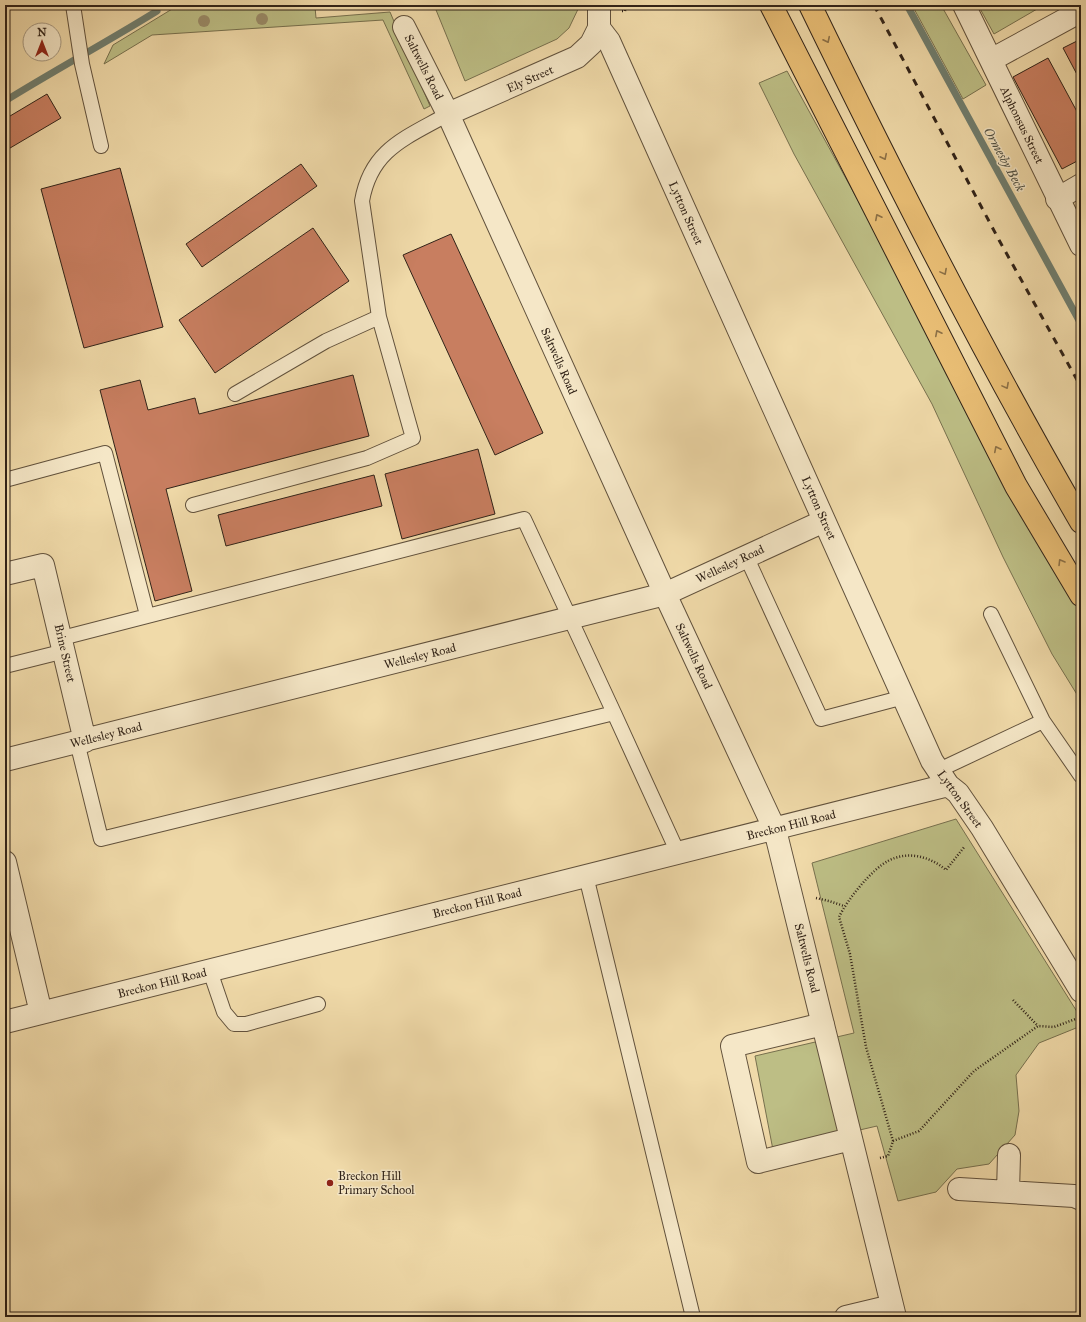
<svg xmlns="http://www.w3.org/2000/svg" width="1086" height="1322" viewBox="0 0 1086 1322" font-family="'IM FELL Great Primer',serif">
<style>
.green{fill:#bdbe85;stroke:#77704e}
.lines{fill:none;stroke-linecap:round;stroke-linejoin:round}
.stream{stroke:#707e6f;stroke-width:7}
.building{fill:#c87e60;stroke:#312318}
.lane-casing{stroke:#61513c;stroke-width:16}
.street-casing{stroke:#61513c;stroke-width:24}
.highway-casing{stroke:#312318;stroke-width:24}
.path{stroke:#312318;stroke-width:2.5;stroke-dasharray:1 2;stroke-linecap:butt}
.lane{stroke:#f5e7c7;stroke-width:14}
.street{stroke:#f5e7c7;stroke-width:22}
.highway{stroke:#e8bd74;stroke-width:22}
.rail{stroke:#312318;stroke-width:3;stroke-dasharray:7 7;stroke-linecap:butt}
.tree{fill:#9a8b68}
.oneway{stroke:#8c7046}
.poi-dot{fill:#8f2418;stroke:#f5e7c7;stroke-width:1.5}
.labels{text-anchor:middle;stroke-width:3;stroke-linejoin:round;paint-order:stroke}
.street-label{font-size:12px;fill:#312318;stroke:#f5e7c7}
.poi-label{font-size:12px;fill:#312318;stroke:#f5e7c7;text-anchor:start}
.water-label{font-size:13px;font-style:italic;fill:#505144;stroke:#f5e7c7}
</style>
<rect width="100%" height="100%" fill="#f0daa9"/>
<filter id="stains"><feTurbulence type="fractalNoise" baseFrequency=".005" numOctaves="4"/><feColorMatrix values="0 0 0 0 .2 0 0 0 0 .09 0 0 0 0 .02 0 0 0 .5 -.17"/></filter>
<radialGradient id="worn" r=".72"><stop offset=".6" stop-color="#630" stop-opacity="0"/><stop offset="1" stop-color="#630" stop-opacity=".3"/></radialGradient>
<path class="green" d="M434,5H580L569,28L557,39L465,81Z
M912,5H941L986,85L963,99Z
M978,5H1044L994,34Z
M177,6L257,9L315,7L316,18L390,12L430,106L424,109L383,20L152,35L104,64L113,45Z
M787,71L1081,607V701L1052,654L1003,557L932,404L794,154L759,83Z
M956,819L1081,1018V1026L1039,1043L1016,1075L1019,1111L1015,1135L989,1164L957,1169L936,1192L898,1201L877,1126L773,1150L755,1056L854,1033L812,863Z"/>
<g class="lines">
<path class="stream" d="M907,5L1081,324
M5,101C55,70 107,42 157,11"/>
</g>
<path class="building" d="M5,5H8V12H5Z
M1081,39V82L1063,48Z
M1048,58L1081,119V159L1062,169L1013,77Z
M47,94L61,118L5,151V119Z
M301,164L317,186L202,267L186,244Z
M120,168L163,327L84,348L41,189Z
M1081,205V215L1077,207Z
M313,228L349,281L215,373L179,320Z
M451,234L543,433L495,455L403,255Z
M353,375L369,436L166,489L192,591L155,601L100,390L140,380L148,410L195,398L199,414Z
M478,449L495,514L402,539L385,474Z
M374,475L382,506L226,546L218,515Z"/>
<g class="lines">
<defs>
<path id="lane" d="M73,5L82,64L101,146
M235,394L326,341L379,317
M5,480L105,453L147,615
M193,505L367,458L413,438L379,317L362,201C371,149 406,138 448,114
M746,556L821,719L904,697
M991,614L1043,721L1081,776
M62,638L524,519L614,713
M5,666L65,651
M77,742L101,839L614,713L678,853
M939,770L1043,721
M586,876L693,1317
M210,971L224,1012L234,1024H246L318,1004"/>
<path id="street" d="M599,5V28L609,41L932,761L948,785L958,793L982,828L1081,991
M964,5L1081,245
M404,27L448,114L665,594L775,830L895,1317
M991,60L1081,11
M448,114L577,57L591,44L599,28
M1057,199L1081,185
M5,574L43,565L85,741
M5,760L665,594L824,521
M5,862L41,1013
M5,1022L948,785
M823,1024L732,1046L758,1162L851,1139
M959,1189L1074,1196L1081,1199
M1008,1192L1009,1155
M846,1317L892,1306"/>
<path id="highway" d="M771,5L1016,486L1081,595
M810,5C895,180 983,353 1081,522"/>
</defs>
<use href="#lane" class="lane-casing"/>
<use href="#street" class="street-casing"/>
<use href="#highway" class="highway-casing"/>
<path class="path" d="M622,11H625L626,5
M816,898L829,901L844,906
M1013,1000L1038,1026
M893,1141L866,1047L850,954L839,917C847,900 872,869 888,861C908,850 931,857 946,870L965,846
M880,1158L888,1156L893,1141L919,1131L974,1071L1038,1026L1054,1027L1081,1017"/>
<use href="#lane" class="lane"/>
<use href="#street" class="street"/>
<use href="#highway" class="highway"/>
<path class="rail" d="M874,5L999,240L1081,387"/>
</g>
<g class="tree">
<circle cx="262" cy="19" r="6"/>
<circle cx="204" cy="21" r="6"/>
</g>
<defs><path id="oneway-chevron" d="M-2-3.5L2.5 0L-2 3.5" fill="none" stroke-width="1.6" stroke-linecap="round" stroke-linejoin="round"/></defs>
<g class="oneway">
<use href="#oneway-chevron" transform="translate(827 40) rotate(64)"/>
<use href="#oneway-chevron" transform="translate(884 157) rotate(64)"/>
<use href="#oneway-chevron" transform="translate(878 217) rotate(-117)"/>
<use href="#oneway-chevron" transform="translate(944 272) rotate(62)"/>
<use href="#oneway-chevron" transform="translate(938 333) rotate(-117)"/>
<use href="#oneway-chevron" transform="translate(1006 386) rotate(62)"/>
<use href="#oneway-chevron" transform="translate(997 449) rotate(-117)"/>
<use href="#oneway-chevron" transform="translate(1061 562) rotate(-121)"/>
</g>
<circle class="poi-dot" cx="330" cy="1183" r="4"/>
<g class="labels">
<g class="street-label">
<text transform="translate(424 67) rotate(63)" y="4">Saltwells Road</text>
<text transform="translate(530 79) rotate(-24)" y="4">Ely Street</text>
<text transform="translate(1022 125) rotate(64)" y="4">Alphonsus Street</text>
<text transform="translate(686 213) rotate(66)" y="4">Lytton Street</text>
<text transform="translate(559 361) rotate(66)" y="4">Saltwells Road</text>
<text transform="translate(819 508) rotate(66)" y="4">Lytton Street</text>
<text transform="translate(730 564) rotate(-25)" y="4">Wellesley Road</text>
<text transform="translate(65 653) rotate(77)" y="4">Brine Street</text>
<text transform="translate(420 656) rotate(-14)" y="4">Wellesley Road</text>
<text transform="translate(694 656) rotate(65)" y="4">Saltwells Road</text>
<text transform="translate(106 735) rotate(-14)" y="4">Wellesley Road</text>
<text transform="translate(960 799) rotate(54)" y="4">Lytton Street</text>
<text transform="translate(791 825) rotate(-14)" y="4">Breckon Hill Road</text>
<text transform="translate(477 903) rotate(-14)" y="4">Breckon Hill Road</text>
<text transform="translate(807 958) rotate(76)" y="4">Saltwells Road</text>
<text transform="translate(162 983) rotate(-14)" y="4">Breckon Hill Road</text>
</g>
<g class="poi-label">
<text x="338" y="1180">Breckon Hill<tspan x="338" dy="14">Primary School</tspan></text>
</g>
<g class="water-label">
<text transform="translate(1005 159) rotate(61)" y="5">Ormesby Beck</text>
</g>
</g>
<rect width="1086" height="1322" fill="none" stroke="#f0daa9" stroke-width="20"/>
<rect x="6" y="6" width="1074" height="1310" fill="none" stroke="#312318" stroke-width="2"/>
<rect x="10" y="10" width="1066" height="1302" fill="none" stroke="#312318"/>
<g transform="translate(42 42)"><circle r="19" fill="#f5e7c7" stroke="#a79981"/>
<path d="M0-3L7 15L0 10L-7 15Z" fill="#8f2418"/>
<text y="-6" font-size="11" font-weight="bold" text-anchor="middle" fill="#312318">N</text>
</g>
<rect width="100%" height="100%" filter="url(#stains)"/>
<rect width="100%" height="100%" fill="url(#worn)"/>
</svg>
